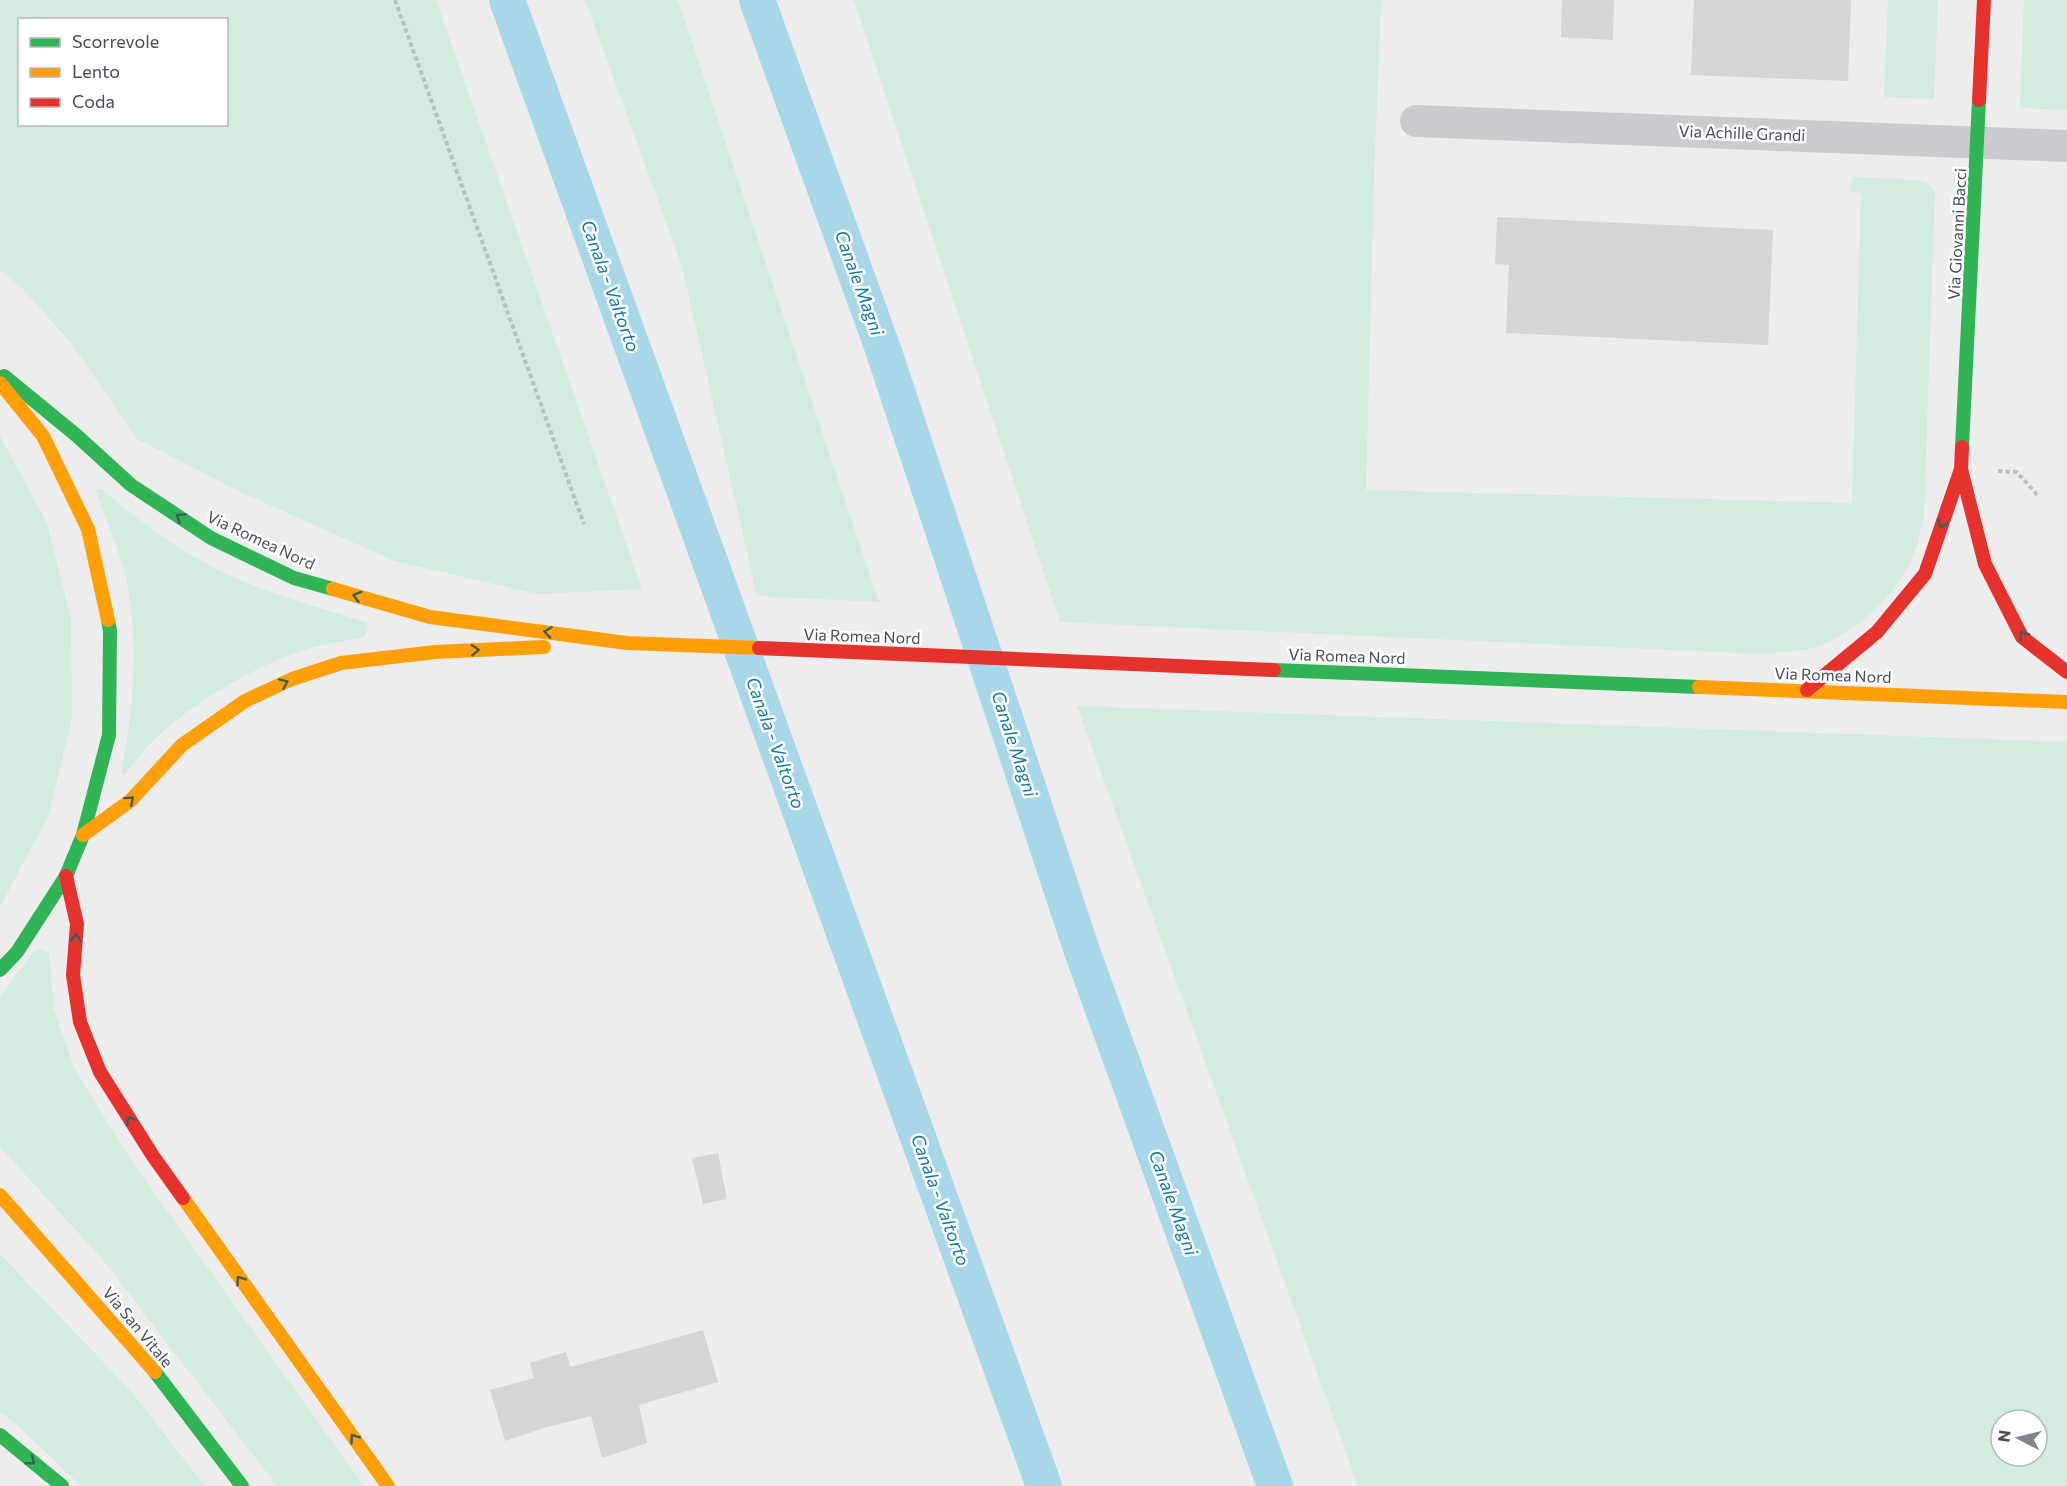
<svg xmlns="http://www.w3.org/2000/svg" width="2067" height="1486" viewBox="0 0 2067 1486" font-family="Commissioner,sans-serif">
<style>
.green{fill:#d2ecdd;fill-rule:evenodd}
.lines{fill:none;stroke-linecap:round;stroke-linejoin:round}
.canal{stroke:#a8d7e9;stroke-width:36}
.building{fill:#d5d5d7}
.path{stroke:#b6c2be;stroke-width:4;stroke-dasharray:4.5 3;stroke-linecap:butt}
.street{stroke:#c9cbce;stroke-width:32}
.fast{stroke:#30b455;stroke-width:14}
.slow{stroke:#ff9f0a;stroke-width:14}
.jam{stroke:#e5322d;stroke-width:14}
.oneway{stroke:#425d58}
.labels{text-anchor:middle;stroke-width:5;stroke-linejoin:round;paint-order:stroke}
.street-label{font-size:16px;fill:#454e58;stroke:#fff}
.water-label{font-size:18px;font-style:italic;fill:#12799e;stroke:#fff}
</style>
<rect width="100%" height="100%" fill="#eeeded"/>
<path class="green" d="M0,0H436L642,589L538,594L394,561L243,493L137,439L72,344L21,287L0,270ZM20,20H226V124H20Z
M585,0H678L879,602L757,596L682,266Z
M854,0H1381L1374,179L1366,490L1852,503L1861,193L1849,192L1853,177L1919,180L1928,183L1935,191L1924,516C1920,530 1918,548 1911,561C1893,598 1860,629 1821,645C1804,652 1780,652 1761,654L1060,622Z
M1888,0H1938L1934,99L1884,97Z
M2024,0H2067V110L2020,108Z
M0,436L47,523L71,619L72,717L49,814L0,907Z
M101,489C141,522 183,554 230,576C274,595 320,608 365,622L368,629L364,637C347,641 328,643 310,648C256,665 193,702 153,741C143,751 135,762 126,773L121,775C133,709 140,645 126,578C119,549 106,519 96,490Z
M1077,706L2067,742V1486H1358ZM2001,1420H2037V1456H2001Z
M39,949L49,953L54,1010L74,1067L122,1146L165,1208L364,1486H277L103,1260L0,1147V997L32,954Z
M0,1254L130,1390L205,1486H81L16,1424L0,1412Z"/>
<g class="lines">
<path class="canal" d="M507,0L1044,1486
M757,0L884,352L1082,951L1275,1486"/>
</g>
<path class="building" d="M1562,0H1614L1613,40L1561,37Z
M1694,0H1851L1848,81L1691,75Z
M1497,217L1773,230L1768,345L1506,333L1509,265L1495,264Z
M718,1153L727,1199L703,1204L692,1158Z
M703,1330L718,1382L639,1405L647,1443L602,1458L591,1416L544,1428L505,1441L490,1390L534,1378L530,1363L566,1352L571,1367Z"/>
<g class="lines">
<path class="path" d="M395,0L584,524
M1998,471L2017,472L2039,497"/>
<path class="street" d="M1416,121L2067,146"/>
<path class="fast" d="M4,376L76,435L131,485L211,538L294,578L333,589
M1962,447L1979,100
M1274,670L1699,687
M0,970L17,952L66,876L83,835L109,735L110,631L108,620
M155,1372L242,1486
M0,1435L62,1486"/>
<path class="slow" d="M0,383L43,436L88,529L108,620
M333,589L430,617L627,643L759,648
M1699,687L2067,702
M83,835L130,801L182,745L245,701L292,679L341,663L435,652L544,647
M0,1195L155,1372
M183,1198L388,1486"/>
<path class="jam" d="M1979,100L1984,0
M1961,469L1985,564L2022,637L2067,672
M759,648L1274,670
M1807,690L1877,632L1925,574L1961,469L1962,447
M66,876L77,924L73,975L80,1022L100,1072L153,1156L183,1198"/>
</g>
<defs><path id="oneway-chevron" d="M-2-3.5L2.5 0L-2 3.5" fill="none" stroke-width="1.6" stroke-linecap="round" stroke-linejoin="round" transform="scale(1.5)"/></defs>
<g class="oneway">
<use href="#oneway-chevron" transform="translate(180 517) rotate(-146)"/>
<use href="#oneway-chevron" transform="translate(1942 524) rotate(109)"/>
<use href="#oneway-chevron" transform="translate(357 596) rotate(-164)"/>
<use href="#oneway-chevron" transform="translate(548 632) rotate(-172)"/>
<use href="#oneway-chevron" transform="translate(2023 635) rotate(-128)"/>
<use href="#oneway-chevron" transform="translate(475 650) rotate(-3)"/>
<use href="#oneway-chevron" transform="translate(284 683) rotate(-24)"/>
<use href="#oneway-chevron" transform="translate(130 800) rotate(-42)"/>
<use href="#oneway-chevron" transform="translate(76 938) rotate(-86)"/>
<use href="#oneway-chevron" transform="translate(130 1120) rotate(-122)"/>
<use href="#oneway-chevron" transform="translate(240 1280) rotate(-125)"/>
<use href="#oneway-chevron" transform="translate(354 1438) rotate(-126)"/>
<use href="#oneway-chevron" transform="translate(31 1461) rotate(39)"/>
</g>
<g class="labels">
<g class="street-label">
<text transform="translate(1742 133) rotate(2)" y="6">Via Achille Grandi</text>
<text transform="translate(1957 234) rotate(-87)" y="6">Via Giovanni Bacci</text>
<text transform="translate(261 540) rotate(25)" y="6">Via Romea Nord</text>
<text transform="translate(862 636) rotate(2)" y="6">Via Romea Nord</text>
<text transform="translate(1347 656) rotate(2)" y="6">Via Romea Nord</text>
<text transform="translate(1833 675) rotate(2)" y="6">Via Romea Nord</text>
<text transform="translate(138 1327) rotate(50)" y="6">Via San Vitale</text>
</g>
<g class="water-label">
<text transform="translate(859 283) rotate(70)" y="6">Canale Magni</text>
<text transform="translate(610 286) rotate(70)" y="6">Canala - Valtorto</text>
<text transform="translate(775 743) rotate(70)" y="6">Canala - Valtorto</text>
<text transform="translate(1014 744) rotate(72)" y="6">Canale Magni</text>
<text transform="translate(940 1200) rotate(70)" y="6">Canala - Valtorto</text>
<text transform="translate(1173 1203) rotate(70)" y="6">Canale Magni</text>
</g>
</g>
<rect x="18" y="18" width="210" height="108" fill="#ffffff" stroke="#b5b8bc" stroke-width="1.5"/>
<rect x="30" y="38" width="30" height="9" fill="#30b455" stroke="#b5b8bc" stroke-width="1.5"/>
<text x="72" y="48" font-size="18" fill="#454e58">Scorrevole</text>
<rect x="30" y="68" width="30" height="9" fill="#ff9f0a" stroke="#b5b8bc" stroke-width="1.5"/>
<text x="72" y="78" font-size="18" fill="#454e58">Lento</text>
<rect x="30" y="98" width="30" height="9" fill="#e5322d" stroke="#b5b8bc" stroke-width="1.5"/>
<text x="72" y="108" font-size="18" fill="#454e58">Coda</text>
<g transform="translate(2019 1438) rotate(277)"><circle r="28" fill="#ffffff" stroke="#b5b8bc" stroke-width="1.5"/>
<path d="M0-4.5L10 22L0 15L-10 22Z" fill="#80868c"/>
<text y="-9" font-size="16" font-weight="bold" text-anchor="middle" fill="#454e58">N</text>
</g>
</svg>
